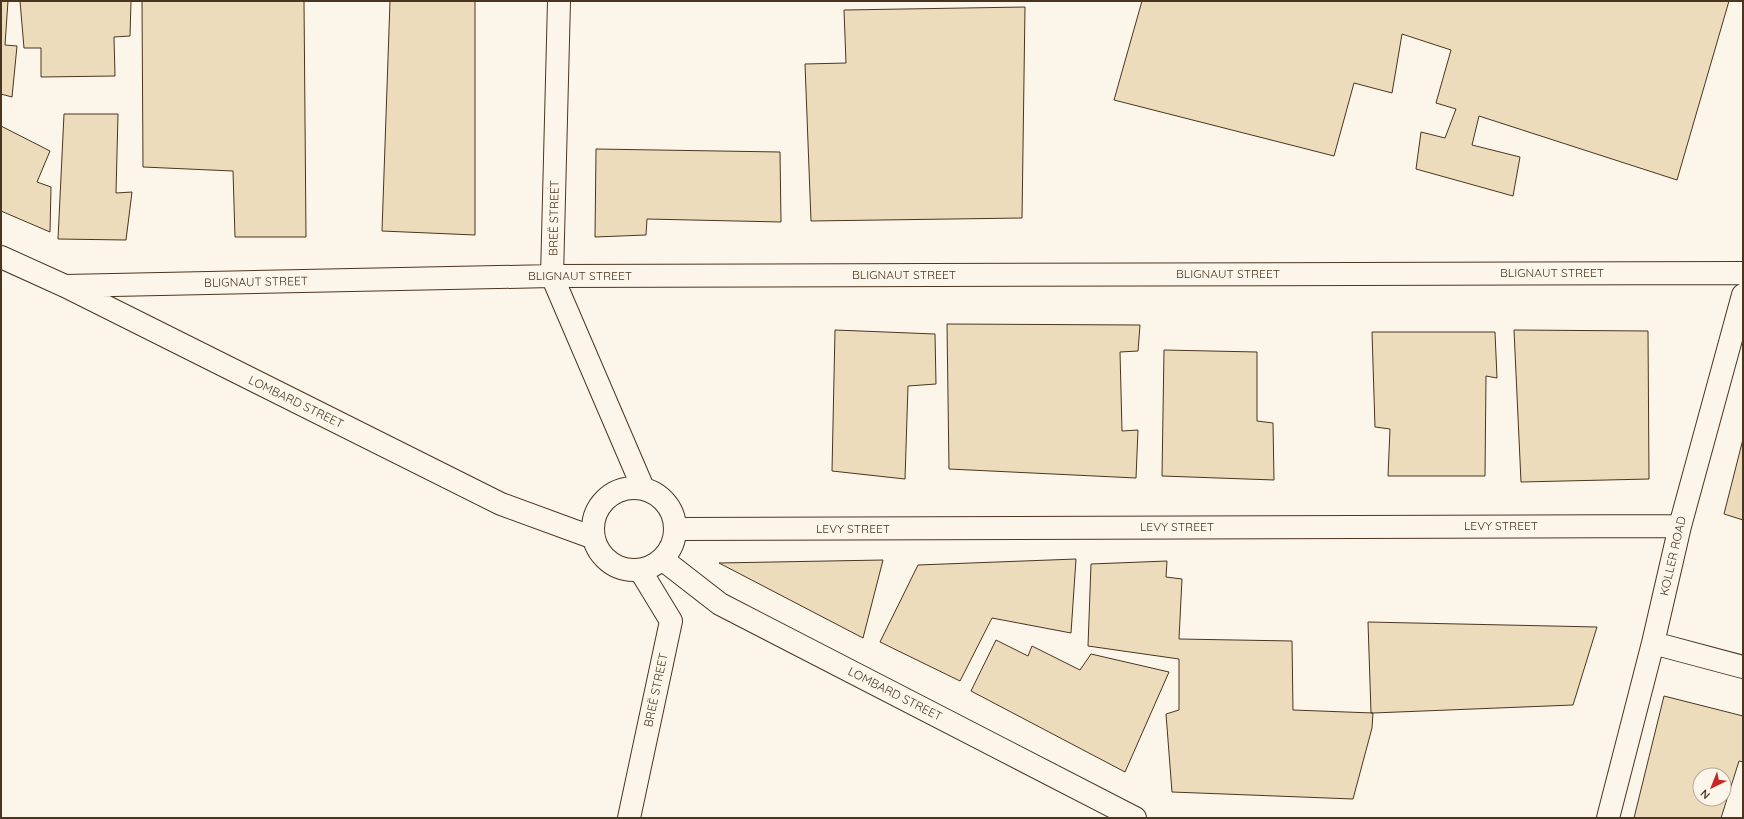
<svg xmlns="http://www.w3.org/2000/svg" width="1744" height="819" viewBox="0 0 1744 819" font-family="Quicksand,sans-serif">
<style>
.building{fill:#ecdcbc;stroke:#4a3520;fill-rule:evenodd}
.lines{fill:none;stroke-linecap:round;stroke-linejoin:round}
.minor-casing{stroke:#4a3520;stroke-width:24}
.minor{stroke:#fbf6e9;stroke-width:22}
.labels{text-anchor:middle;stroke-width:3;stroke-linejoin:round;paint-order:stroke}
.street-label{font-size:12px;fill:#4a3520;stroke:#fbf6e9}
</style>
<rect width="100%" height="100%" fill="#fbf6e9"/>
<path class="building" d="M1,1H8L5,45L17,46L12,97L1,94Z
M20,1H131L130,36L114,37L115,76L41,77V48H24Z
M142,1H304L306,237H235L233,171L143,167Z
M390,1H475V235L382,231Z
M1142,1H1729L1677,180L1479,116L1472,145L1520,157L1513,196L1416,169L1421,132L1445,138L1456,109L1436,103L1451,50L1402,34L1392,93L1354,83L1334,156L1114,100Z
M1025,7L1022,218L811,221L805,64L846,63L844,10Z
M64,114H118L116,193L132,192L126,240L58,239Z
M1,126L50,151L37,182L51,187L50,232L1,211Z
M596,149L780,152L781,222L647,219L646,235L595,237Z
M947,324L1140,325L1138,351L1120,352L1122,431L1138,430L1136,478L949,469Z
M835,330L935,334L936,384L908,386L905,479L832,471Z
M1514,330L1648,331L1649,479L1521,482Z
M1372,332H1495L1497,378L1486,376L1485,476H1388L1390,429L1375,427Z
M1164,350L1257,352V421L1273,423L1274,480L1162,476Z
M1743,439V520L1724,514Z
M1076,559L1071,633L992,618L960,681L880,642L918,565Z
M883,560L863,638L719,563Z
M1167,561L1166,577L1182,579L1179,639L1292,641L1293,710L1373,713L1372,728L1353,799L1172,792L1166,714L1179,710V659L1088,646L1091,564Z
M1368,622L1597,627L1573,705L1373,713H1371Z
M996,640L1028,656L1032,646L1080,670L1091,654L1169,672L1125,772L971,691Z
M1664,696L1743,716V762L1739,761L1721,818H1634ZM1700,775H1724V799H1700Z"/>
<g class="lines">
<defs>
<path id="minor" d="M559,1L552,276L643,488
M1,257L65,286L501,504L594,538
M65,286L552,276L1743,273
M593 529a41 41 0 1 1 82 0a41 41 0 1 1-82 0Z
M675,529L1680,526
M662,559L720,604L1135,818
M1653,643L1743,667
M629,818L671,621L640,570
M1608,818L1653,643L1680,526L1743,295"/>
</defs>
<use href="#minor" class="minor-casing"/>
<use href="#minor" class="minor"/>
</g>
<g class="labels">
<g class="street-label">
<text transform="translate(554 218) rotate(-89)" y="4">BREË STREET</text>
<text x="1552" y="277">BLIGNAUT STREET</text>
<text x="1228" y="278">BLIGNAUT STREET</text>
<text x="904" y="279">BLIGNAUT STREET</text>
<text x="580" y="280">BLIGNAUT STREET</text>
<text transform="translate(256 282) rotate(-1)" y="4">BLIGNAUT STREET</text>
<text transform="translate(296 402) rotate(26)" y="4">LOMBARD STREET</text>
<text x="1501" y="530">LEVY STREET</text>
<text x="1177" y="531">LEVY STREET</text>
<text x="853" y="533">LEVY STREET</text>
<text transform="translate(1673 556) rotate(-77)" y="4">KOLLER ROAD</text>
<text transform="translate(656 690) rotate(-78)" y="4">BREË STREET</text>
<text transform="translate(895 694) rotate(27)" y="4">LOMBARD STREET</text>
</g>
</g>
<rect width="1744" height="819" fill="none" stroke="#4a3520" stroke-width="4"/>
<g transform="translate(1712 787) rotate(223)"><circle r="19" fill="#fbf6e9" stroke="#b4a999"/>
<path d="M0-3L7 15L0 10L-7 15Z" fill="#c62828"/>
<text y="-6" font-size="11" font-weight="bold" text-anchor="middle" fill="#4a3520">N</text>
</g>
</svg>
